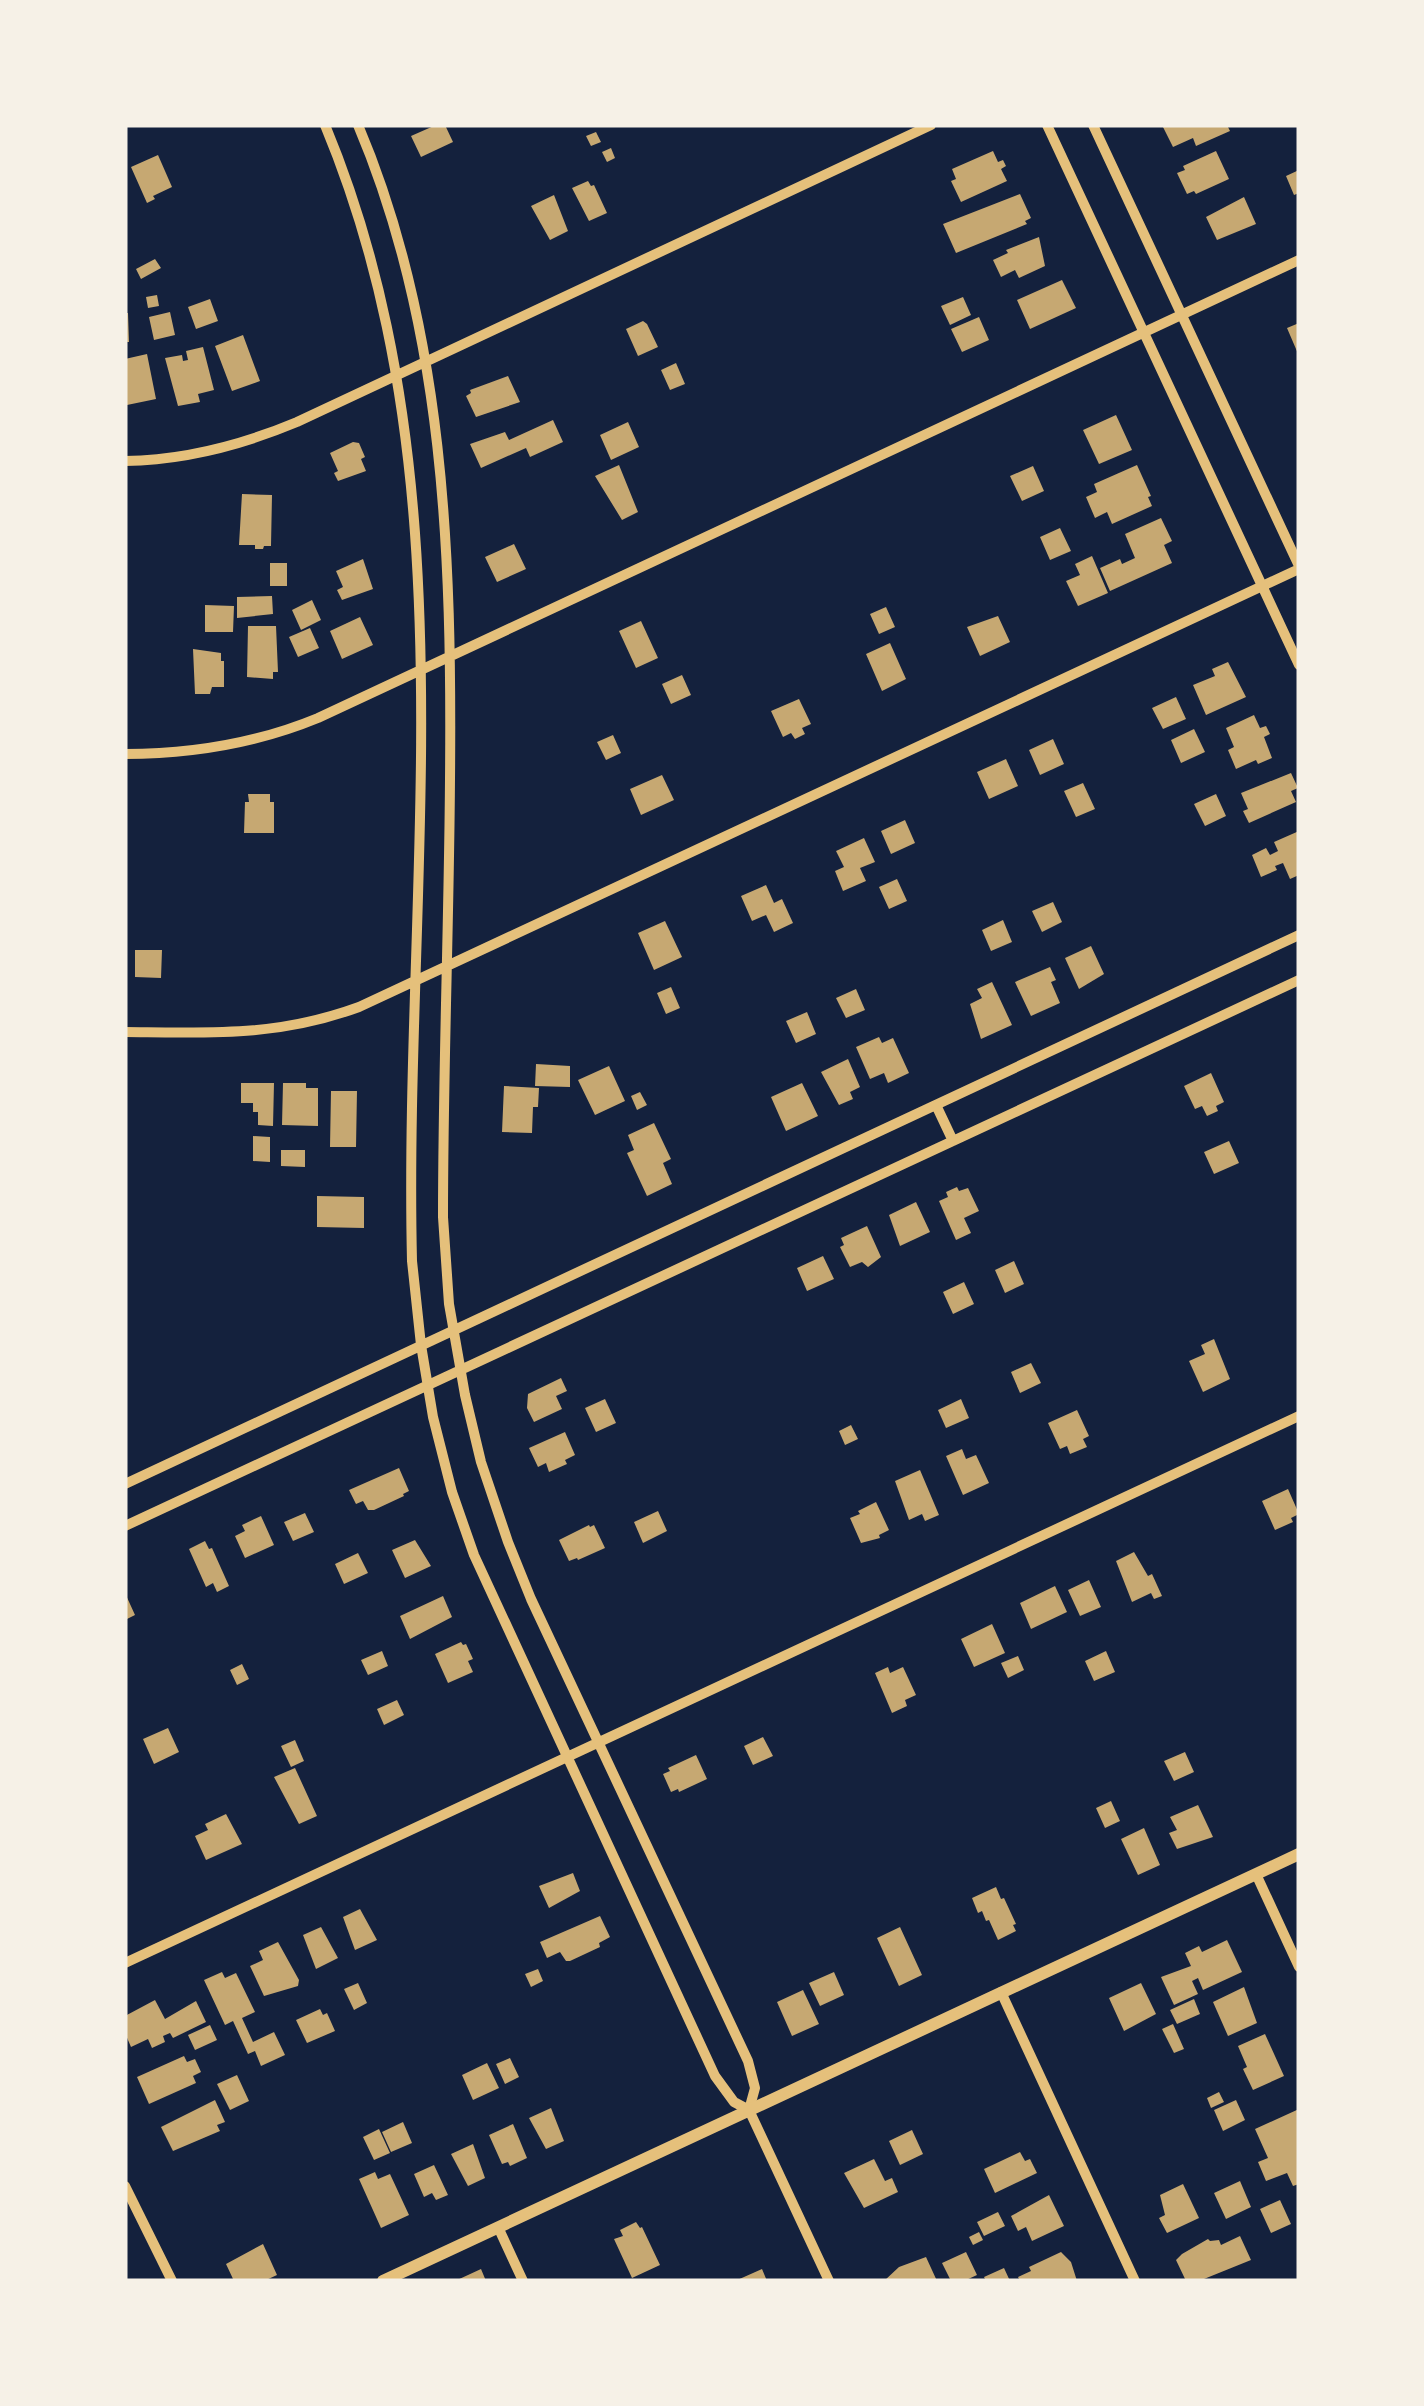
<svg xmlns="http://www.w3.org/2000/svg" width="1424" height="2406" viewBox="0 0 1424 2406" font-family="Commissioner,sans-serif">
<style>
.building{fill:#c6a872}
.lines{fill:none;stroke-linecap:round;stroke-linejoin:round}
.minor{stroke:#e5c07b;stroke-width:10}
.tertiary{stroke:#e5c07b;stroke-width:12}
</style>
<rect width="100%" height="100%" fill="#14213d"/>
<path class="building" d="M436,125H445L453,142L421,157L411,136Z
M1162,125H1227L1230,131L1196,146L1193,138L1173,147Z
M596,132L601,142L591,146L586,136Z
M611,148L615,158L607,162L602,152Z
M993,151L998,162L1003,160L1006,166L1001,169L1007,181L961,202L951,181L956,179L952,169Z
M1216,151L1229,179L1196,194L1194,191L1187,194L1177,173L1185,170L1183,166Z
M158,155L172,187L153,196L155,199L147,203L131,167Z
M1299,170V193L1294,195L1286,176Z
M588,181L591,186L594,185L607,213L589,221L572,188Z
M1020,194L1031,218L1025,221L1027,224L956,253L943,224Z
M554,195L568,231L550,240L531,206Z
M1244,197L1256,224L1217,240L1206,217Z
M1039,237L1045,266L1019,278L1015,270L1001,277L993,260L1008,253L1006,250Z
M155,259L161,268L141,279L136,269Z
M1062,280L1076,308L1030,329L1017,300Z
M157,295L159,306L148,308L146,297Z
M963,297L971,315L950,325L941,306Z
M210,299L218,321L196,329L188,307Z
M170,312L175,335L154,340L149,317Z
M125,313H128L129,342H125Z
M979,317L989,340L962,352L951,329Z
M643,321L647,324L658,347L638,356L626,329Z
M1299,323V356L1287,328Z
M243,335L260,381L232,391L215,346Z
M203,347L214,390L198,394L200,402L178,406L165,358L182,355L183,361L188,360L186,351Z
M147,354L156,399L127,405L125,359Z
M676,363L685,384L670,390L661,370Z
M508,376L520,402L476,417L466,396L471,393L470,390Z
M1116,415L1132,450L1099,464L1083,430Z
M553,420L563,442L530,457L526,448L481,468L470,444L505,432L509,440Z
M628,422L639,447L611,460L600,435Z
M353,442L359,443L365,457L361,459L366,471L338,481L334,473L338,471L330,453Z
M619,465L638,512L622,520L595,476Z
M1137,465L1151,496L1148,497L1152,506L1112,524L1107,512L1095,518L1086,497L1097,492L1094,484Z
M1033,466L1044,491L1022,501L1010,476Z
M242,494L272,495L271,546H264L263,549H255V545H239Z
M1161,518L1172,541L1164,545L1172,563L1110,591L1100,568L1120,559L1122,564L1135,558L1125,534Z
M1060,528L1071,551L1050,560L1040,537Z
M514,544L526,569L497,582L485,557Z
M1092,556L1108,593L1078,606L1066,581L1080,575L1075,564Z
M363,559L373,589L342,600L337,590L343,587L336,571Z
M270,563H287V586H270Z
M272,596L273,614L237,618V597Z
M312,600L321,620L301,630L292,610Z
M205,605L234,606L233,632H205Z
M886,607L895,627L879,634L870,614Z
M998,616L1010,642L980,656L967,627Z
M360,617L373,645L342,659L330,631Z
M641,621L658,658L636,668L619,631Z
M248,626H276L278,672H273V679L247,677Z
M310,628L319,648L298,657L289,637Z
M890,643L906,679L882,691L866,654Z
M193,649L221,653V661H224V687H212L210,694H195Z
M1228,662L1246,697L1206,715L1193,685L1215,676L1212,669Z
M682,675L691,695L671,704L662,684Z
M1176,697L1186,719L1163,729L1152,708Z
M799,699L811,724L802,728L805,734L795,739L791,733L783,737L771,711Z
M1254,715L1260,728L1266,726L1270,734L1264,737L1272,758L1258,764L1256,760L1236,769L1228,750L1234,747L1226,728Z
M1194,729L1205,752L1181,763L1171,740Z
M613,735L621,753L606,760L597,742Z
M1053,739L1064,764L1040,775L1029,750Z
M1006,759L1018,786L989,799L977,772Z
M1291,773L1298,788L1291,791L1296,802L1249,823L1243,811L1248,809L1241,793Z
M662,775L674,800L641,815L630,789Z
M1083,783L1095,809L1076,817L1064,791Z
M248,794H270V802H274V833H244L245,802H249Z
M1216,794L1226,816L1205,826L1194,804Z
M905,820L915,843L891,854L881,831Z
M1299,831V875L1290,879L1283,863L1275,866L1277,870L1261,877L1252,855L1266,848L1270,855L1278,851L1274,842Z
M864,838L875,862L860,868L866,881L843,891L835,871L844,867L836,851Z
M897,879L907,901L889,909L879,887Z
M766,885L774,903L782,899L793,923L774,932L766,915L752,921L741,896Z
M1053,902L1062,922L1042,932L1032,911Z
M1003,920L1012,942L991,951L982,930Z
M665,921L682,957L654,970L638,933Z
M1091,946L1104,974L1079,989L1065,958Z
M135,950H162L161,978L135,977Z
M1050,967L1056,980L1051,982L1060,1003L1031,1016L1015,982Z
M992,982L1012,1025L981,1039L970,1004L982,998L977,989Z
M671,987L680,1008L666,1014L657,993Z
M856,989L865,1010L846,1018L836,998Z
M807,1012L816,1034L796,1043L786,1021Z
M879,1037L882,1043L893,1038L909,1073L888,1083L884,1073L870,1079L856,1047Z
M848,1059L860,1087L850,1092L853,1099L839,1105L821,1072Z
M536,1064L570,1066V1087L535,1086Z
M609,1066L625,1101L595,1115L578,1080Z
M1211,1073L1224,1102L1216,1106L1218,1111L1207,1116L1202,1106L1195,1109L1184,1086Z
M241,1083H274L273,1126L258,1125V1112H253V1103H241Z
M283,1083H306V1088H318V1126L282,1125Z
M802,1083L818,1116L786,1131L771,1097Z
M504,1086L539,1088L538,1107H533L532,1133L502,1132Z
M331,1091H357L356,1147H330Z
M640,1092L647,1105L637,1110L631,1096Z
M654,1123L671,1159L663,1163L672,1184L647,1196L627,1153L634,1150L628,1135Z
M253,1136L270,1137V1162L253,1161Z
M1229,1141L1239,1163L1214,1174L1204,1152Z
M281,1150H305V1167L281,1166Z
M957,1187L959,1191L968,1188L979,1211L964,1218L971,1233L956,1240L939,1201L948,1197L946,1192Z
M317,1196L364,1197V1228L317,1227Z
M916,1202L930,1232L900,1246L889,1215Z
M867,1226L881,1257L868,1267L862,1262L850,1267L840,1247L844,1245L841,1238Z
M823,1256L834,1279L807,1291L797,1268Z
M1014,1261L1024,1284L1005,1293L995,1270Z
M964,1282L974,1304L953,1314L943,1292Z
M1214,1339L1230,1379L1203,1392L1189,1361L1205,1354L1201,1345Z
M1031,1363L1041,1383L1020,1393L1011,1372Z
M561,1378L567,1391L556,1396L562,1409L534,1422L527,1408L528,1394Z
M605,1399L616,1423L596,1432L585,1408Z
M961,1399L969,1418L946,1428L938,1410Z
M1077,1410L1089,1436L1083,1439L1087,1447L1070,1454L1067,1446L1060,1449L1048,1423Z
M851,1425L858,1439L845,1445L839,1431Z
M565,1432L575,1455L565,1460L567,1464L549,1472L546,1463L538,1467L529,1448Z
M962,1449L966,1459L976,1455L989,1483L963,1495L946,1456Z
M399,1468L409,1491L403,1494L404,1496L374,1510H368L363,1501L356,1504L349,1490Z
M920,1470L939,1515L925,1521L922,1514L909,1520L895,1481Z
M1288,1489L1299,1514L1291,1518L1293,1522L1275,1530L1262,1501Z
M876,1502L889,1530L879,1535L880,1538L861,1543L850,1518L860,1514L858,1511Z
M658,1511L667,1531L643,1543L634,1522Z
M305,1513L314,1532L293,1541L284,1522Z
M261,1516L274,1545L245,1558L235,1536L245,1531L242,1525Z
M589,1525L590,1527L594,1525L605,1548L578,1560L577,1558L569,1561L559,1540Z
M415,1540L431,1566L405,1578L392,1550Z
M205,1541L209,1549L212,1548L229,1586L217,1592L213,1583L206,1587L189,1549Z
M1134,1552L1148,1576L1152,1574L1162,1596L1154,1599L1151,1593L1132,1602L1116,1561Z
M358,1553L368,1573L344,1584L335,1564Z
M1089,1580L1101,1607L1080,1616L1068,1590Z
M1055,1586L1067,1612L1031,1629L1020,1603Z
M125,1593L135,1615L125,1620Z
M443,1596L452,1617L410,1639L400,1616Z
M992,1624L1005,1653L974,1667L961,1639Z
M461,1642L463,1645L466,1644L473,1659L468,1661L473,1672L448,1683L435,1654Z
M382,1651L388,1666L368,1675L361,1660Z
M1106,1651L1115,1672L1094,1681L1085,1661Z
M1018,1656L1024,1670L1008,1678L1001,1663Z
M242,1664L249,1679L237,1685L230,1670Z
M888,1667L890,1673L903,1667L916,1695L905,1700L907,1706L892,1713L875,1673Z
M397,1700L404,1715L384,1725L377,1709Z
M168,1728L179,1752L154,1764L143,1739Z
M763,1737L773,1756L753,1765L744,1746Z
M295,1740L304,1761L291,1767L281,1746Z
M1185,1752L1194,1772L1174,1781L1164,1761Z
M696,1755L707,1779L679,1792L678,1789L671,1792L663,1774L670,1771L668,1768Z
M295,1768L317,1816L299,1824L274,1777Z
M1111,1801L1120,1821L1105,1828L1096,1808Z
M1198,1805L1213,1837L1177,1849L1169,1833L1177,1830L1170,1817Z
M226,1814L242,1844L206,1860L195,1836L208,1830L205,1824Z
M1144,1828L1160,1865L1138,1875L1121,1839Z
M573,1873L580,1891L549,1908L539,1886Z
M996,1887L1001,1899L1004,1898L1016,1924L1013,1925L1016,1931L998,1940L989,1920L986,1921L982,1911L978,1913L972,1898Z
M360,1909L377,1940L355,1950L343,1917Z
M600,1916L610,1937L599,1943L600,1947L570,1961H566L560,1952L547,1958L540,1942Z
M321,1927L338,1958L316,1969L303,1935Z
M900,1927L922,1975L899,1986L877,1938Z
M1227,1940L1242,1972L1203,1990L1198,1978L1192,1981L1198,1994L1174,2005L1161,1977L1191,1966L1185,1953L1199,1946L1202,1952Z
M278,1942L299,1980L298,1986L264,1996L250,1966L263,1960L259,1951Z
M538,1969L543,1981L531,1987L525,1974Z
M222,1972L225,1978L236,1973L255,2012L242,2018L253,2042L274,2032L285,2055L261,2066L255,2051L248,2054L233,2021L225,2025L204,1980Z
M834,1972L844,1995L820,2006L809,1983Z
M358,1983L367,2003L354,2010L344,1989Z
M1141,1983L1156,2014L1124,2031L1109,1998Z
M1244,1987L1257,2023L1228,2036L1213,2002Z
M803,1990L819,2024L792,2036L777,2002Z
M1194,1999L1200,2014L1177,2024L1170,2010Z
M155,2000L165,2019L196,2001L206,2022L173,2038L170,2033L163,2036L165,2042L152,2048L148,2039L131,2047L125,2033V2016Z
M320,2009L323,2015L327,2013L335,2031L307,2043L296,2020Z
M1173,2024L1184,2049L1174,2053L1162,2029Z
M210,2025L217,2040L195,2050L188,2035Z
M1265,2034L1284,2076L1253,2090L1243,2069L1247,2067L1238,2046Z
M184,2056L187,2062L195,2059L201,2072L193,2076L196,2083L149,2104L137,2077Z
M510,2058L519,2077L505,2084L496,2064Z
M487,2063L499,2088L473,2100L462,2075Z
M237,2075L249,2101L230,2110L217,2084Z
M1219,2092L1224,2102L1211,2108L1207,2098Z
M215,2100L225,2122L217,2125L220,2131L173,2151L161,2127Z
M1236,2100L1245,2120L1223,2131L1214,2110Z
M551,2108L564,2141L546,2149L529,2118Z
M1299,2109V2184L1293,2186L1287,2173L1266,2181L1258,2162L1268,2158L1255,2129Z
M403,2122L412,2143L391,2152L382,2132Z
M513,2124L527,2158L510,2166L508,2162L502,2164L489,2135Z
M379,2129L390,2153L374,2160L363,2137Z
M912,2130L923,2154L900,2165L889,2141Z
M473,2144L485,2178L468,2186L451,2154Z
M1020,2152L1025,2161L1030,2159L1037,2173L995,2193L984,2169Z
M874,2159L885,2181L892,2178L898,2192L864,2208L844,2173Z
M434,2165L448,2195L436,2200L432,2193L424,2197L414,2174Z
M375,2172L378,2179L390,2174L409,2215L381,2228L359,2179Z
M1240,2181L1251,2207L1226,2219L1214,2193Z
M1183,2184L1199,2218L1167,2233L1159,2218L1165,2215L1160,2195Z
M1049,2195L1064,2226L1032,2241L1026,2227L1018,2231L1011,2216Z
M1280,2200L1291,2224L1271,2233L1260,2209Z
M998,2212L1005,2226L984,2236L977,2222Z
M636,2222L640,2228L642,2227L660,2265L632,2278L614,2239L623,2236L620,2230Z
M979,2232L983,2240L973,2245L969,2237Z
M1240,2236L1251,2260L1199,2281H1186L1176,2260L1182,2254L1208,2239L1210,2241L1219,2240L1221,2245Z
M263,2244L277,2275L264,2281H234L226,2264Z
M966,2252L977,2275L964,2281H951L942,2263Z
M1061,2252L1071,2262L1077,2281H1020L1018,2277L1031,2271L1029,2267Z
M926,2257L937,2281H884L899,2267Z
M1004,2268L1010,2281H986L984,2277Z
M481,2269L486,2281H455Z
M762,2269L767,2281H735Z"/>
<g class="lines">
<path class="minor" d="M325,125C474,483 403,884 412,1261L421,1345L433,1417L452,1492L474,1555L715,2076L734,2102L749,2110L829,2281
M358,125C445,330 452,559 450,779C449,925 443,1071 443,1217L449,1304L465,1395L481,1462L508,1542L531,1599L748,2061L755,2088L749,2110
M1047,125L1299,665
M1093,125L1299,566
M125,461C185,460 242,445 297,422L931,125
M125,754C193,754 255,744 318,718L1299,260
M125,1032C211,1033 277,1037 359,1007L1299,569
M936,1105L953,1141
M125,1484L1299,935
M125,1526L1299,980
M1256,1874L1299,1967
M125,1963L1299,1416
M1001,1992L1135,2281
M125,2186L172,2281
M498,2227L523,2281"/>
<path class="tertiary" d="M383,2281L1299,1854"/>
</g>
<rect width="1424" height="2406" fill="none" stroke="#f6f1e7" stroke-width="255"/>
</svg>
